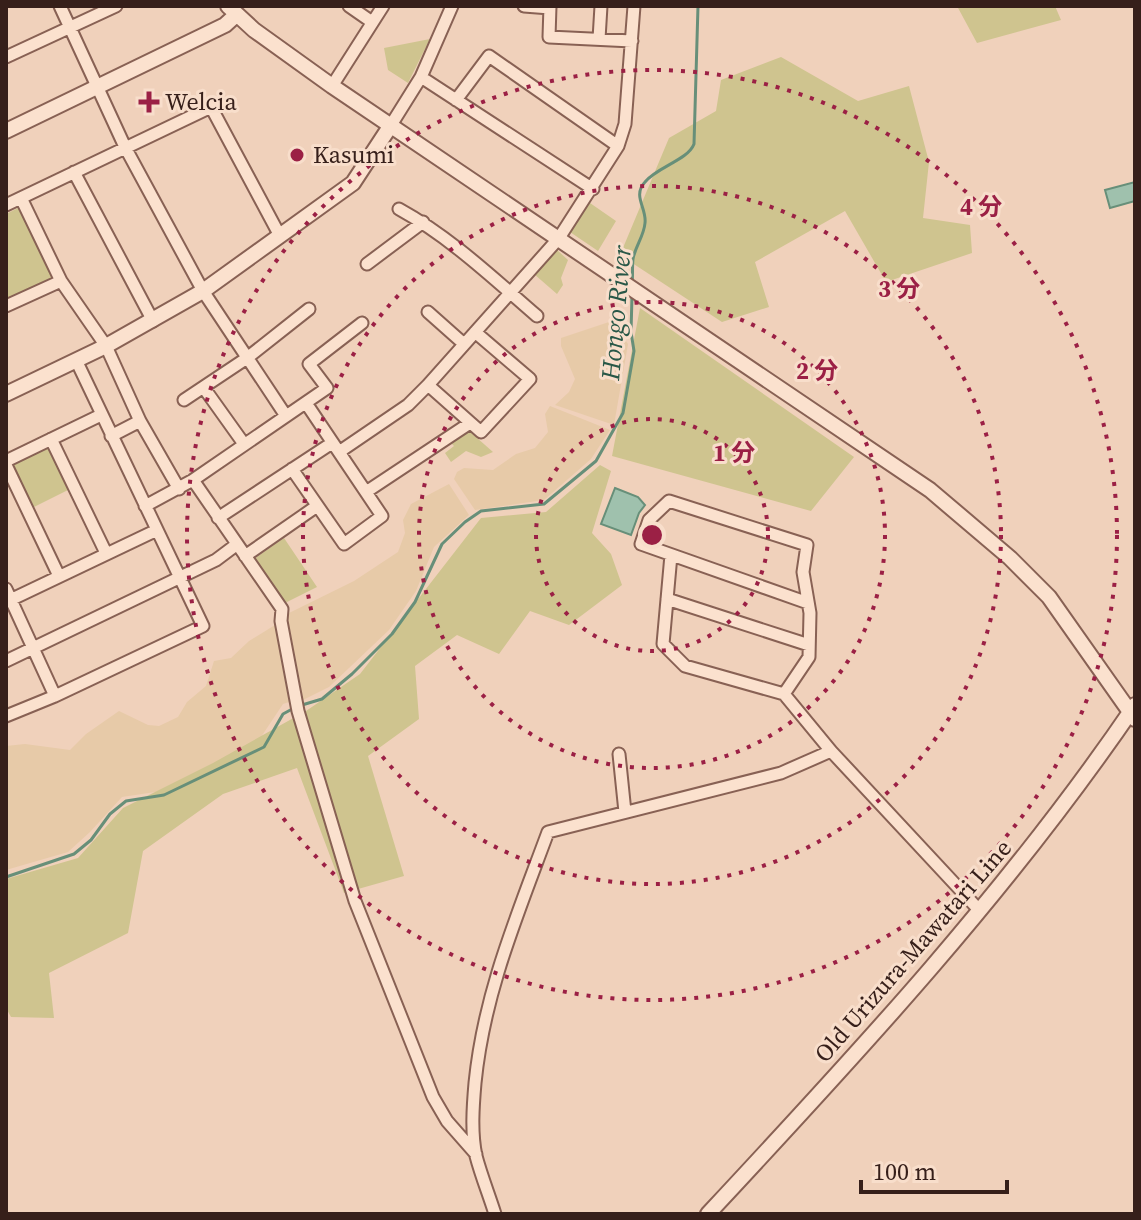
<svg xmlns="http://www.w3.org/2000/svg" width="1141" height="1220" viewBox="0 0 1141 1220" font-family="'Source Serif 4','Noto Sans JP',serif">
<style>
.farmland{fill:#e7caa8}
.green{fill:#cfc48f}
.water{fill:#9fc1ad;stroke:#678f79;stroke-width:2}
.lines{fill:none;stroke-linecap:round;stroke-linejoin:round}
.stream{stroke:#678f79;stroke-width:3}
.minor-casing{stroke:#886154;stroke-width:15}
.tertiary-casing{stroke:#886154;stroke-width:18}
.minor{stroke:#fbe1ce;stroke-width:11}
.tertiary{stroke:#fbe1ce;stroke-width:14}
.ring{fill:none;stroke:#9b2045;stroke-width:4;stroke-dasharray:4 8}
.poi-dot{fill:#9b2045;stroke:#f8decb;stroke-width:3}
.labels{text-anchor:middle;stroke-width:6;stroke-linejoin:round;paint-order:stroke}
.poi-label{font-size:24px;fill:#361f1a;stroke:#f8decb;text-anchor:start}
.street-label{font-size:24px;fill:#361f1a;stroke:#f8decb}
.water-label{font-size:26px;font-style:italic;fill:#285747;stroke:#f8decb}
.centre{fill:#9b2045;stroke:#f8decb;stroke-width:4}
.ring-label{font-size:24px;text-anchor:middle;font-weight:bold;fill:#9b2045;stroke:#f8decb;stroke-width:6;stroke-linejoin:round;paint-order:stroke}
</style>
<rect width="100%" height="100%" fill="#f0d1bb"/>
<path class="farmland" d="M612,321L628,344L614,425L555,405L569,392L575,379L561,346V338Z
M550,406L610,430L591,459L544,500L475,510L454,479L457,472L464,468L493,470L516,454L535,448L548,432L545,414Z
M449,484L469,515L434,547L416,591L389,630L329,687L303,700L287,614L354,581L398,552L405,533L403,520L411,504Z
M275,625L289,702L283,704L255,746L162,791L122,797L90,832L68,852L6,870V746L25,744L70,750L86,734L119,711L148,725L159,726L178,717L187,702L206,686L214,661L231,658L249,641Z"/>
<path class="green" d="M957,6H1055L1061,20L977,43Z
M430,39L408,83L388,70L384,48Z
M781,57L858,101L909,86L929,162L923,218L970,225L972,253L886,282L845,211L755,262L769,307L722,322L620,255L669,138L716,111L721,80Z
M590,203L616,221L598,251L570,232Z
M18,208L23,210L54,276L51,283L6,303V214Z
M556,249L568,260L561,278L563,285L557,294L534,274Z
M640,308L854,457L811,511L612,456Z
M468,430L493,452L481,457L466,451L451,462L445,453L454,446L450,442Z
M49,447L70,489L32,508L12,465Z
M600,465L611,471L592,533L611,554L622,585L569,625L530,611L499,654L457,635L415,666L419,719L368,756L404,876L344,893L297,768L223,794L143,851L128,933L49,973L54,1018L11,1017L6,1008V879L78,858L123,808L213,763L306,711L360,674L481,518L546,512Z
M284,538L317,587L285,603L254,559Z"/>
<path class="water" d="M1135,182V201L1110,208L1105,190Z
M615,488L638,497L645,505L639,513L631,535L601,524Z"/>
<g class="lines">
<path class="stream" d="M632,284C633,276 632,267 633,259C635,247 644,236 645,223C647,208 632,196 645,182C657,167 688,160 694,144L698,6
M302,705L322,699L352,674L392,634L415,602L442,544L465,522L481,511L544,504L596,461L623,413L634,351L631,332L632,296
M6,877L74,854L91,840L110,814L126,801L164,795L264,747L283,714L294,708"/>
<defs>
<path id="minor" d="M60,6L125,147L203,291L286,416
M349,6L372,22
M524,6L550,8
M550,6L549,37L632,41
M599,39L601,6
M6,57L116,6
M421,77L593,189
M332,86L383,6
M456,100L489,56L618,146
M391,125L421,77L452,6
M74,172L153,321
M21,198L61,281L106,346L140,421L179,489
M6,205L211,107L280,236
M399,209C450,237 493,278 537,316
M367,264L423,222
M6,306L61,281
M428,312L464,344
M428,385L481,432L530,379L475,332
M204,388L244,444
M184,400L247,358L309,309
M111,436L140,421
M51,439L106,553
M339,452L408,405L428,385L559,238L618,146L625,124L634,6
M6,461L101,415
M6,465L59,576
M292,469L344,544L382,516L306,403
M193,480L282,609L281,621L298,711L355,901L433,1097L447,1121L476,1154
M366,492L470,423
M145,506L193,480L327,388L309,364L362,323
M218,518L332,443
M671,555L663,644L685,666L784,694
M245,556L317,506
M6,589L55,696
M667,599L809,645
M6,602L157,530
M808,603L641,544L649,520L669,501L807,545L803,572L810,613L809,657L784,694L831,751
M6,661L216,560L236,545
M6,716L55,696L203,626L76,360
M619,754L625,812
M495,1214C489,1195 481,1175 476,1156C471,1133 473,1106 475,1083C484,993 517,916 548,832L781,773L831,751L980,911"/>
<path id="tertiary" d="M228,6L254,30L332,86L930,490L1010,558L1049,597L1135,719
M6,131L225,25L236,15
M6,394L106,346L203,291L353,183L391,125
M708,1214C859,1052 1010,889 1135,705"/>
</defs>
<use href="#minor" class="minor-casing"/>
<use href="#tertiary" class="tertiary-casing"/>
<use href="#minor" class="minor"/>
<use href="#tertiary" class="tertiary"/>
</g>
<g class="ring">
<circle cx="652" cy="535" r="116"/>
<circle cx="652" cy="535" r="233"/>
<circle cx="652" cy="535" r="349"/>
<circle cx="652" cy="535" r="465"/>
</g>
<g class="poi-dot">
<path d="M145 90h8v8h8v8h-8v8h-8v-8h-8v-8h8z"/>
<circle cx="297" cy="155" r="8"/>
</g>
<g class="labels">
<g class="poi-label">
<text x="165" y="110">Welcia</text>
<text x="313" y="163">Kasumi</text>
</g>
<g class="street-label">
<text transform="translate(913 951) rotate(-49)" y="8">Old Urizura-Mawatari Line</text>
</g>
<g class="water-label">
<text transform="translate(616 313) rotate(-85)" y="9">Hongo River</text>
</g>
</g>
<circle cx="652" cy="535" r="12" class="centre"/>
<g class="ring-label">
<text x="981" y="215">4 分</text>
<text x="899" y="297">3 分</text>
<text x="817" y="379">2 分</text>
<text x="734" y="461">1 分</text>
</g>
<rect width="1141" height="1220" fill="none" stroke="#361f1a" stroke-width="16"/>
<path d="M861 1180v12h146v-12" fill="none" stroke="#361f1a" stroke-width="4"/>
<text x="873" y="1180" font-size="24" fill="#361f1a" stroke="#f8decb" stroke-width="6" paint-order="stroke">100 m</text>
</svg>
